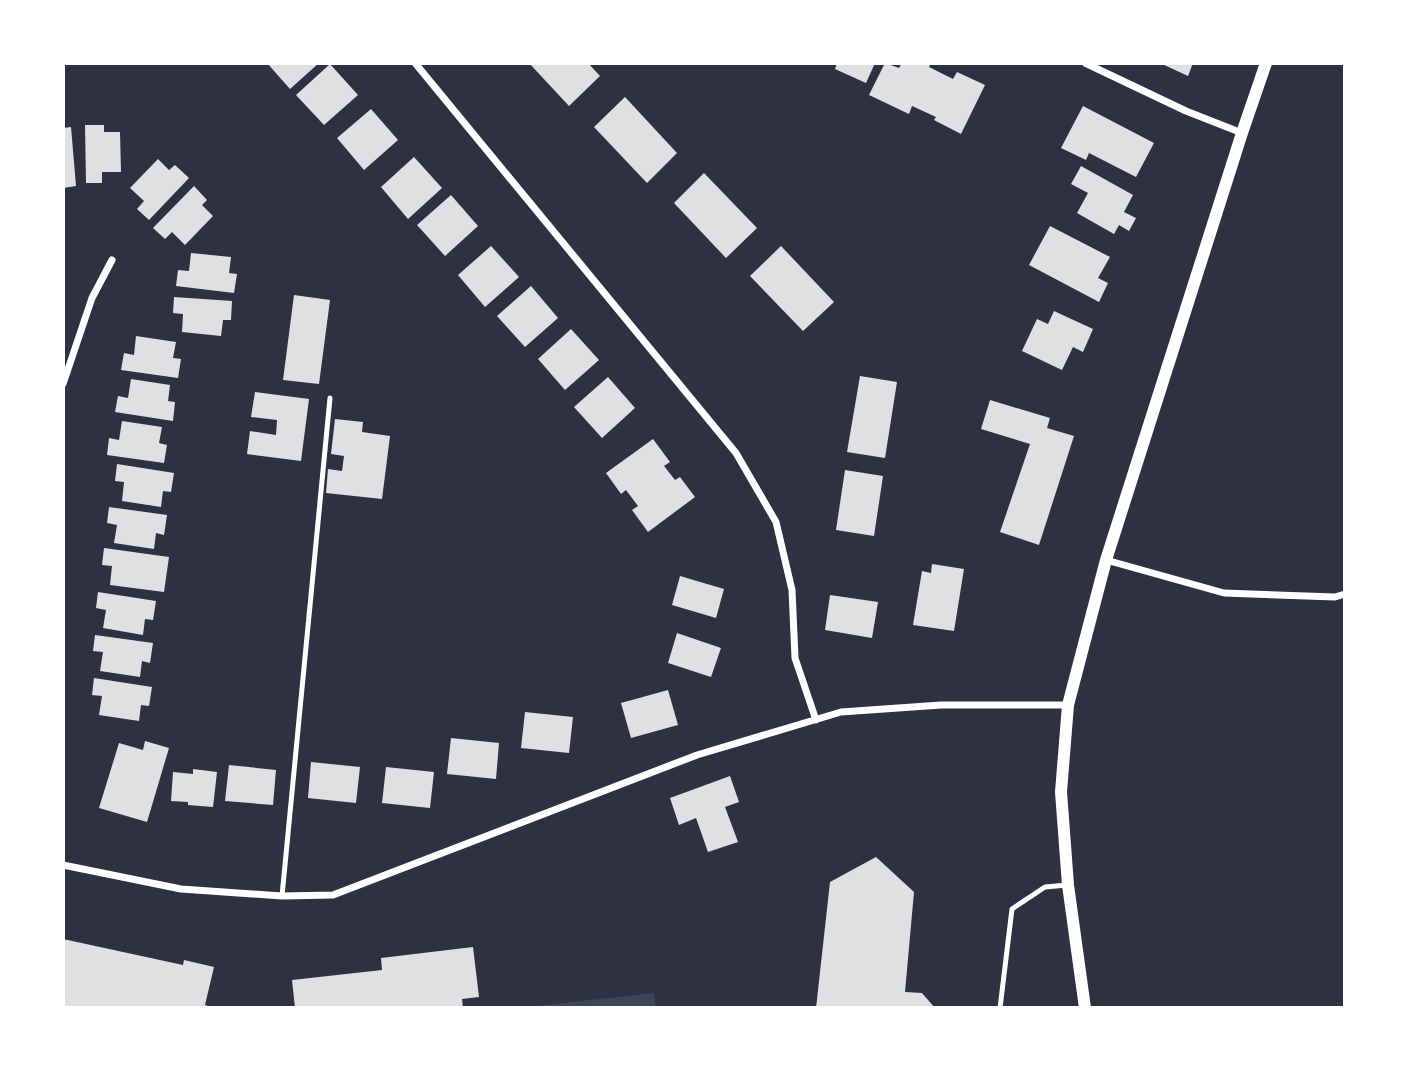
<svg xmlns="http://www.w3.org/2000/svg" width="1408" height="1071" viewBox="0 0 1408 1071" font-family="Poppins,sans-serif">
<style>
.green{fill:#3c4559}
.building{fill:#e0e0e3}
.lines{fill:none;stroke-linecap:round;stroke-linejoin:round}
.service{stroke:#fff;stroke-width:5}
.minor{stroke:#fff;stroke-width:7}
.tertiary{stroke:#fff;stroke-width:12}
</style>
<rect width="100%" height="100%" fill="#2d3142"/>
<path class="green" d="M654,993L656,1008H527V1007Z"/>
<path class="building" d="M267,63H319L290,89Z
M529,63H588L600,76L569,106Z
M837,63H875L866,83L835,69Z
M885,63L899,68L902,63H931L929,67L953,79L957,72L985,85L961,134L934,120L936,117L912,106L909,114L869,95Z
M1160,63H1193L1188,76Z
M330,64L358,95L324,125L296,95Z
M625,97L677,153L647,183L594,127Z
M1083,106L1154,143L1136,177L1089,153L1086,160L1061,148Z
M371,109L398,140L364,170L337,138Z
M85,125H104V132H120L121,172H102V183H86Z
M71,127L76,186L63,188V128Z
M414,157L442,188L408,219L381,187Z
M158,159L169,170L175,165L189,178L149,220L137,209L144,201L130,188Z
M1081,166L1133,195L1124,212L1136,218L1129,231L1119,225L1114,234L1077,213L1088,193L1071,184Z
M704,173L757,228L726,258L674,203Z
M194,186L207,200L202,205L213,216L185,245L172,232L165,239L153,228Z
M451,195L478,226L445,256L417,225Z
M1050,226L1110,257L1098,278L1108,283L1099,302L1029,265Z
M491,246L519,277L485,307L458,275Z
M781,246L834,302L803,331L750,276Z
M191,253L231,257L229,273L237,274L234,293L176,286L178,270L189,271Z
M531,286L558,318L525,347L497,316Z
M294,295L330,300L319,384L283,380Z
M174,297L232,301L231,320H223L221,336L182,332L183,314L173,313Z
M1054,311L1093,329L1083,352L1073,347L1062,370L1022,351L1037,319L1048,324Z
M571,329L599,360L565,390L538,359Z
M136,336L176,342L173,358L181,359L178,378L121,370L124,353L134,355Z
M860,376L897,382L885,458L847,452Z
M608,377L635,408L602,438L574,407Z
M131,379L170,385L168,401L175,402L173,421L115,412L118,396L128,398Z
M255,392L309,399L301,461L247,454L250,431L276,435L277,420L251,417Z
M990,400L1050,418L1047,428L1074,436L1039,545L1000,532L1030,444L981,429Z
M335,419L363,422L362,432L390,436L382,499L326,493L328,469L342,471L344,456L331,454Z
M122,421L162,427L159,443L167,445L164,463L107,455L109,438L119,440Z
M653,439L670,462L664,466L675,480L680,477L695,497L648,532L632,510L638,506L626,490L621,494L606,473Z
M117,464L174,473L171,492L163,491L161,507L122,501L124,482L115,481Z
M845,470L883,476L874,536L836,530Z
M109,507L167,515L164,535L156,533L154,549L114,543L117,525L107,523Z
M104,548L169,557L164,592L110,585L112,566L102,565Z
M932,564L964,569L954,631L913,625L922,571L931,573Z
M680,576L724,589L716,618L672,605Z
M98,592L156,601L153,620L145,619L143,635L103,628L106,610L96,608Z
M830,595L878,602L872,638L825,630Z
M677,633L721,648L711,677L668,663Z
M95,635L153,643L150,663L142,661L140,677L100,671L103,652L93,651Z
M94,678L152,687L149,706L141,705L139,721L99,715L102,696L92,695Z
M668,690L678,725L631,738L621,703Z
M525,712L573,717L569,753L521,748Z
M451,738L499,743L496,779L447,774Z
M145,741L169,748L147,822L99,808L119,743L143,750Z
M311,762L360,767L356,803L308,798Z
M229,765L276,770L273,805L225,801Z
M386,767L434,772L430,808L382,803Z
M193,769L217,772L213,807L188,805V802L171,801L173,772L193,774Z
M730,776L739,802L725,807L738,842L708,852L696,818L679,825L670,798Z
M876,857L914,892L905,992L922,993L935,1008H816L830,882Z
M63,939L183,965L184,960L214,967L205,1005L214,1008H63Z
M473,947L479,997L462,999L463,1008H295L292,980L382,970L381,958Z"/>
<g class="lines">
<path class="service" d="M282,896L330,398
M1000,1008L1012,909L1045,887L1067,885"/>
<path class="minor" d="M415,63L736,453L776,522L792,590L795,658L816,720
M1085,63L1186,111L1242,133
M63,384L92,298L112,260
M1106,560L1224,593L1335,597L1345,594
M63,865L181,889L282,896L333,895L697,755L841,712L941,705H1068"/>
<path class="tertiary" d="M1085,1008L1068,885L1061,792L1068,705L1106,560L1242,133L1266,63"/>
</g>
<rect width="1408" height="1071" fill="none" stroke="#ffffff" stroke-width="130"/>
</svg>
